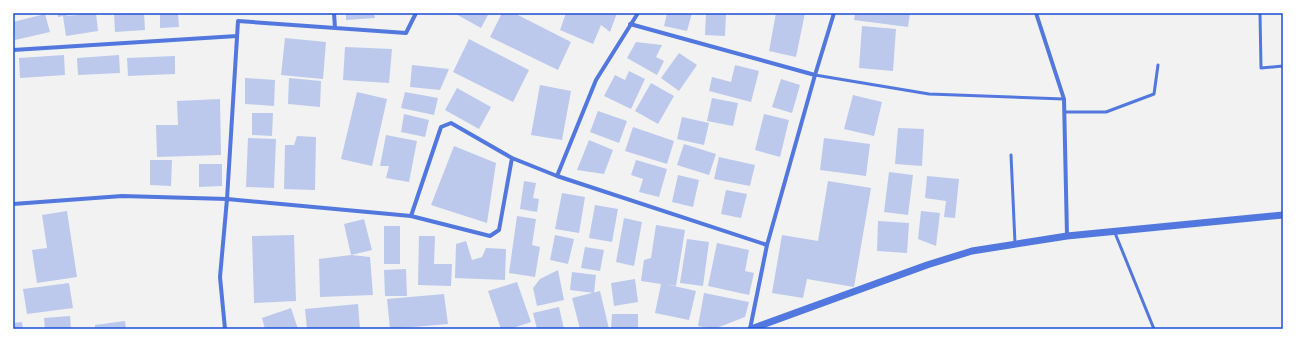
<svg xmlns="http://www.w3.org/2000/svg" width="1296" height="342" viewBox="0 0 1296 342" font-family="'Golos Text',sans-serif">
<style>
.building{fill:#bdc9ec}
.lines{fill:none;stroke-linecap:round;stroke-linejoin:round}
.service{stroke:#5277de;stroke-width:3}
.minor{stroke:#5277de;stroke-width:4}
.tertiary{stroke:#5277de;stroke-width:7}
.neatline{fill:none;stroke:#1d4ed8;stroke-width:1.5}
</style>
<rect width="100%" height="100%" fill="#f2f2f2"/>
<path class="building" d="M57,13H74L66,16L96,13L98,31L66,36L63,16L58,17Z
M114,13H144L145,30L115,32Z
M160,13H178L179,27L160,28Z
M346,13H374L375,18L346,20Z
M454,13H489L481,28Z
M502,13H514L571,42L558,70L490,37Z
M566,13H617L610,32L601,25L593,44L560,30Z
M667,13H692L687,31L664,26Z
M706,13H726L725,36L705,35Z
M776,13H805L796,57L769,51Z
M855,13H910L908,27L854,20Z
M45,14L50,32L15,40L13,22Z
M862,26L896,29L893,71L859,68Z
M285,38L326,42L323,79L281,75Z
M469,39L529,70L513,102L453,72Z
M636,42L662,45L656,57L664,61L657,75L627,58Z
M345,47L392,49L389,83L343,80Z
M679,53L697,65L679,91L661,78Z
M64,55L65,75L20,78L19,58Z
M119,55L120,73L78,75L77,58Z
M175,56V74L128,76L127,58Z
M412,65L449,69L440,90L410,87Z
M735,65L759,71L751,102L709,91L712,77L731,82Z
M629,71L645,79L631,109L604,96L615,75L625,80Z
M245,78L275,80L274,106L245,104Z
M289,78L321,81L320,107L288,104Z
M781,79L800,85L792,113L772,107Z
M651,83L674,96L658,124L635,111Z
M540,85L571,91L562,140L531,135Z
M457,88L491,107L479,129L445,110Z
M357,92L387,99L372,166L341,159Z
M405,92L438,98L434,115L401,108Z
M853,95L882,102L874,136L844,129Z
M712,98L738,103L733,126L707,121Z
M220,99L221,155L157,157L156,125H178L177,101Z
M598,111L627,121L619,143L590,132Z
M252,113H273L272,136L252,135Z
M404,114L429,120L425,137L401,132Z
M764,114L789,120L780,157L755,150Z
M682,117L709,123L704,145L677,139Z
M633,127L674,141L667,164L625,151Z
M898,128L924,129L922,166L895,164Z
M386,135L417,141L409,182L386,178L389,166H380Z
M297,136L316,137L315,190L284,189L285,145H294Z
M248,138L276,139L274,188L246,187Z
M824,138L870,144L866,176L820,170Z
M589,140L613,150L604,174L577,170Z
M684,144L716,154L709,175L677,165Z
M454,146L496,163L487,223L431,205Z
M719,157L755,165L750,186L714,179Z
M150,160H172L171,186L150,185Z
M636,160L667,169L659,197L639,192L643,179L631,175Z
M199,164H222V186L199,187Z
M889,172L913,175L908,215L884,212Z
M678,175L699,180L693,207L672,202Z
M927,176L959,179L955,218L944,217L946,201L925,198Z
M524,181L536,183L533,198L539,199L537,212L520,209Z
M828,181L871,188L854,287L807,279L803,298L772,293L782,235L818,241Z
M726,190L747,194L741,218L721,214Z
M562,193L585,197L579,233L555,229Z
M595,205L618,209L612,242L589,238Z
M67,211L77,277L37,283L32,250L47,248L42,215Z
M921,211L940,213L936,246L918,239Z
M517,216L536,219L532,245L540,247L535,277L509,273Z
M624,218L642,222L634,266L616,262Z
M364,219L372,250L351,255L370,257L373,295L320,297L319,259L351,255L344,224Z
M878,221L909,223L907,253L877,251Z
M656,225L685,230L676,286L665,284L696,291L689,320L655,313L661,284L641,281L644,260L651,258Z
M384,226H400V264H384Z
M294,235L296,301L254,303L252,236Z
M555,235L574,239L568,264L550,260Z
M419,236H435L434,264H452L451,286L418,285Z
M687,239L709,242L703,286L680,283Z
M466,241L472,260L482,257L486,248L506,249L505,280L455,278L456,244Z
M717,243L749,250L745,271L754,273L749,295L708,286Z
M585,247L604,250L600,271L581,268Z
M406,269L407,296H385L384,270Z
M558,270L564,300L537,306L533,288L540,279Z
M572,272L596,275L594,293L570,290Z
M635,279L638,302L614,306L611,283Z
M517,282L531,322L510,329H501L488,291Z
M69,283L73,308L27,314L23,289Z
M600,291L609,329H580L572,298Z
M704,293L749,302L745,317L714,329L698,326Z
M444,294L448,324L390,329L387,299Z
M358,304L360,329H307L305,309Z
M559,307L564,329H537L533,313Z
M291,308L298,329H265L262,318Z
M612,314H638V329H611Z
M70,316L71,329H45L44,318Z
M125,321L126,329H95V325Z
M22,322L23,329H13V323Z"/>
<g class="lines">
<path class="service" d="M1260,13L1261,68L1283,66
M815,75L929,94L1064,99
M1065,112H1106L1154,94L1158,65
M1011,155L1015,243
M1115,233L1154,329"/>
<path class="minor" d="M334,13L335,28
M1036,13L1064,99L1067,236
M630,24L815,75
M13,50L237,36
M557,176L596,80L638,13
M13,204L122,196L227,199L411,216L490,236L499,230L512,158
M411,216L441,127L451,123L512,158L557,176L767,245
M225,329L220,277L227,199L238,21L406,33L416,13
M750,329L767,245L815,75L834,13"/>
<path class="tertiary" d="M751,329L927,265L972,251L1067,236L1283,215"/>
</g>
<rect width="1296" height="342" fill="none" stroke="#ffffff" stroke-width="28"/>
<rect x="14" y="14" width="1268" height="314" class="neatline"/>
</svg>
